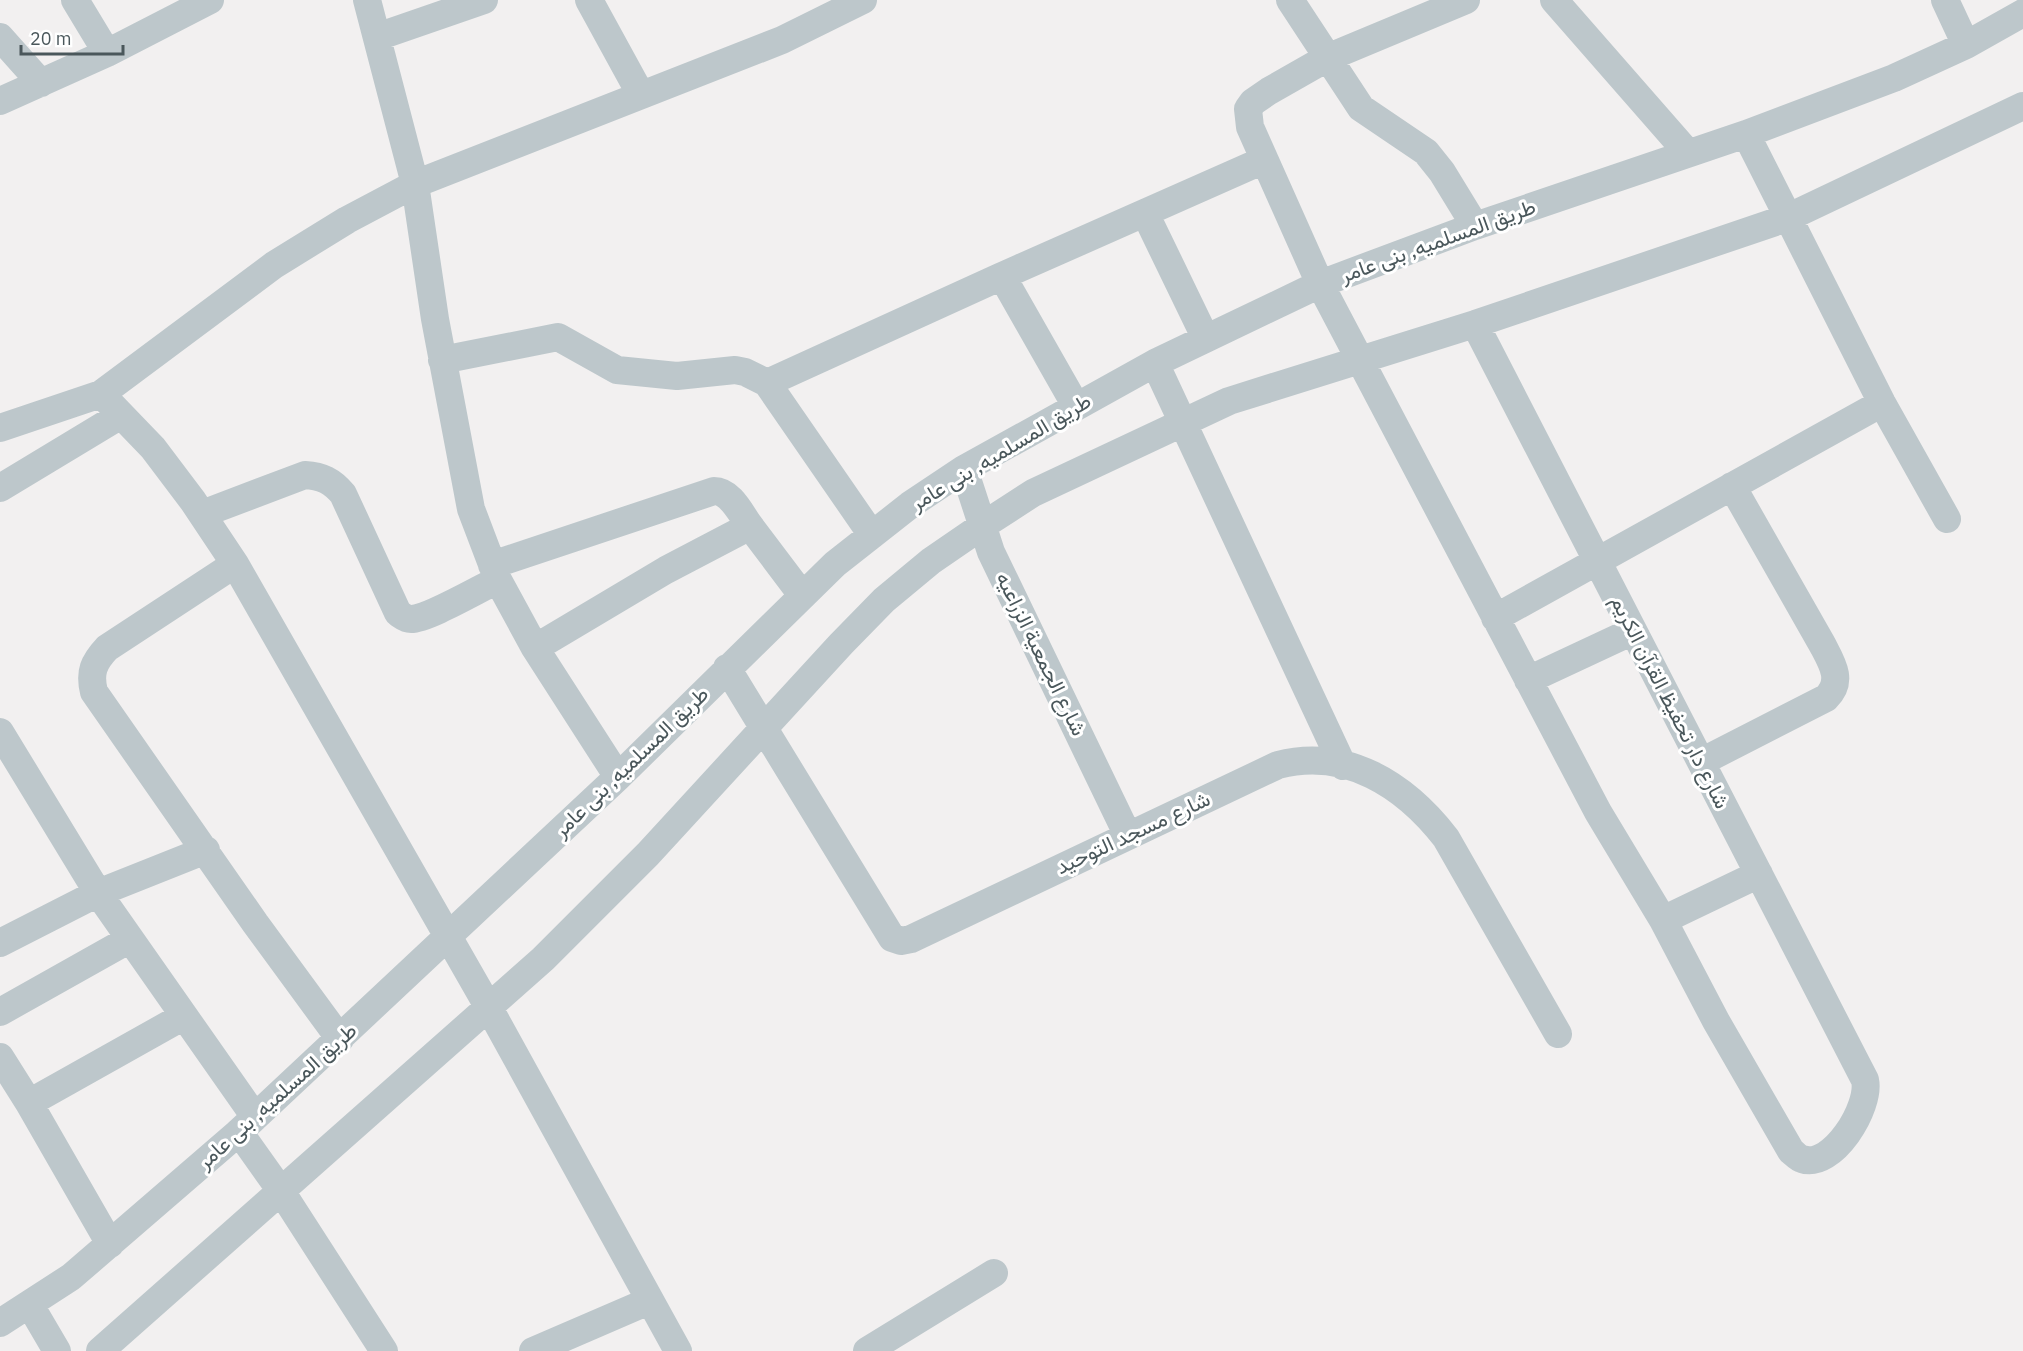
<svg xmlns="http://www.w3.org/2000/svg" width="2023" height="1351" viewBox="0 0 2023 1351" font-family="'IBM Plex Sans',Vazirmatn,sans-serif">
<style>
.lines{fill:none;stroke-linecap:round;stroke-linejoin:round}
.minor{stroke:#bdc7cb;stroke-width:28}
.labels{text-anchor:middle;stroke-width:6;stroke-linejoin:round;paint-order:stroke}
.street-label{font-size:21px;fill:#4a575b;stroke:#fff}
</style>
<rect width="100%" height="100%" fill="#f2f0f0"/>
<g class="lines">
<path class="minor" d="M75,0L107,53
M367,0L415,184L435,319L471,509L498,580L535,648L666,570L750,526L802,595
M589,0L641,95
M1290,0L1361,108L1426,152L1442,172L1475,226
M1466,0L1327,58L1269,91L1253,102L1248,109L1250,127L1320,284L1598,812L1663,920L1759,874
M1554,0L1687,152
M1945,0L1966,45
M0,37L41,83
M377,37L484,0
M0,101L107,53L210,0
M1746,134L1882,403L1947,519
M1145,213L1205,337
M1002,276L1264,160
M1475,324L1865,1080C1871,1107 1832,1170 1802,1159C1798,1158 1794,1153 1791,1151L1716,1021L1663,920
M442,360L558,337L617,370L677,376L735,370L745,372L767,383L872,535
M1155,363L1343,766
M767,383L1002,276L1076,406
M101,394L153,448L193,501L235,564L489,1008L678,1351
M0,428L101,394L274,265L347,220L415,184L782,40L863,0
M964,469L991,552L1128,836
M0,488L121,415
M202,514L305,475C322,476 332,481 343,494L398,613C403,616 405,619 411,619C428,619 480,588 498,580
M235,564L107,648C94,662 89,672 94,692L255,923L340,1039
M492,565L714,491C731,491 741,514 750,526
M1495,618L1882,403
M535,648L618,777
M727,668L892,938L901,941L911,939L1278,765C1346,747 1405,785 1446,838L1558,1034
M1528,680L1633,631
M0,732L98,893L255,1117
M1701,762L1826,698C1844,681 1832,663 1822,644L1732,486
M0,943L98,893L206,850
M0,1012L130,939
M0,1057L29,1103L184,1016
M29,1103L110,1244
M239,1132L281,1191L384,1351
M30,1305L57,1351
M0,1323L71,1277L239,1132L618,777L835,564L910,505L964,469L1155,363L1320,284L1475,226L1746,134L1894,78L1966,45L2023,13
M100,1351L543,959L648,854L841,644L884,600L931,561L982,526L1033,493L1229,401L1475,324L1787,218L2023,106
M533,1351L649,1301
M867,1351L994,1273"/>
</g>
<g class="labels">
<g class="street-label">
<text transform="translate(1438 241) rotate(-20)" y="7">طريق المسلميه, بنى عامر</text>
<text transform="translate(1001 452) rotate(-31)" y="7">طريق المسلميه, بنى عامر</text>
<text transform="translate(1041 654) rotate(64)" y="7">شارع الجمعية الزراعيه</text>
<text transform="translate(1670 702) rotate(63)" y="7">شارع دار تحفيظ القرآن الكريم</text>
<text transform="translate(631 762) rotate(-44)" y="7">طريق المسلميه, بنى عامر</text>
<text transform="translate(1133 833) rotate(-25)" y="7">شارع مسجد التوحيد</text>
<text transform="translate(277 1096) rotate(-42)" y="7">طريق المسلميه, بنى عامر</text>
</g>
</g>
<path d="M21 45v9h102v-9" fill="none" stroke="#4a575b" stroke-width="3"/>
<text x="30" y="45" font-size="18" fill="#4a575b" stroke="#ffffff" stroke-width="4.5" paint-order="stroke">20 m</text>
</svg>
